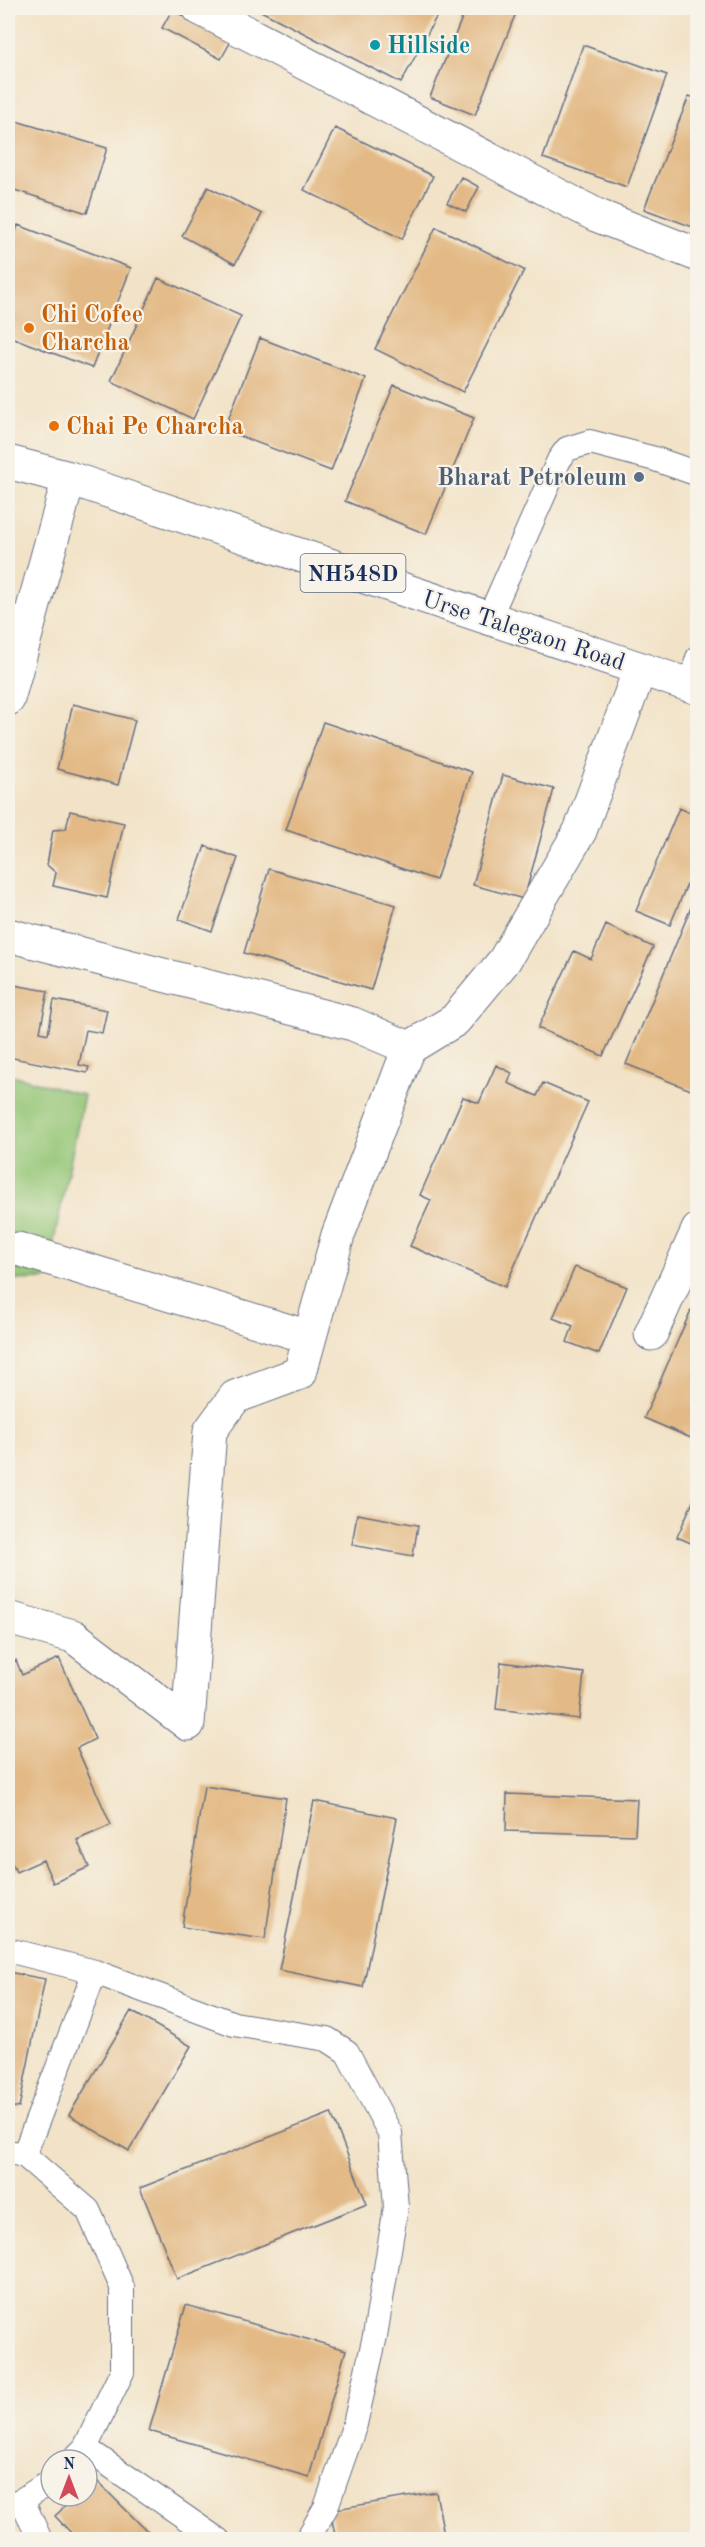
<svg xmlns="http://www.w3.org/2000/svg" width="705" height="2547" viewBox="0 0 705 2547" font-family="'Old Standard TT',serif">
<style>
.green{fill:#94c676;stroke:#587a6a;stroke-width:1.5}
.building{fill:#e3ba86}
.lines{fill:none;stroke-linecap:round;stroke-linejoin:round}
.service-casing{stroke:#666e83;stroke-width:26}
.minor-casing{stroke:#666e83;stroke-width:35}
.trunk-casing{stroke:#666e83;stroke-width:35}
.service{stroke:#fff;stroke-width:24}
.minor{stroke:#fff;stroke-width:33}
.trunk{stroke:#fff;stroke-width:33}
.culture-dot{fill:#0f9aa8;stroke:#f7f3e8;stroke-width:2}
.food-dot{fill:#e8710a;stroke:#f7f3e8;stroke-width:2}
.service-dot{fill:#5c6f8a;stroke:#f7f3e8;stroke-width:2}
.labels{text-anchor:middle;stroke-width:4.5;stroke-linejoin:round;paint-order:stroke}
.shield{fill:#f7f3e8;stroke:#5d6a87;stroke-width:1.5}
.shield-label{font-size:22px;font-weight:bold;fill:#1b2f5e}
.culture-label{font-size:24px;font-weight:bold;fill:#0d838f;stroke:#f7f3e8;text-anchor:start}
.food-label{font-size:24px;font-weight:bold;fill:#c56008;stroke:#f7f3e8;text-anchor:start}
.service-label{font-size:24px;font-weight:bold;fill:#4e5e75;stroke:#f7f3e8;text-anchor:end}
.street-label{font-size:24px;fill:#1b2f5e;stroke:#f7f3e8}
</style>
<rect width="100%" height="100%" fill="#f7f3e8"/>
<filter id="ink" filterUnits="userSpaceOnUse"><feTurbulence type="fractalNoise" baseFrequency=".0167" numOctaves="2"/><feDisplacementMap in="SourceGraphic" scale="12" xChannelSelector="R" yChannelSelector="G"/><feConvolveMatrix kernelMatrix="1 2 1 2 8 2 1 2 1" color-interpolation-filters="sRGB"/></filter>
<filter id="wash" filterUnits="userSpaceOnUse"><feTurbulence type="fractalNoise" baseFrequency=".008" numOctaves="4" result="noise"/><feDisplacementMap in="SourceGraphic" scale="24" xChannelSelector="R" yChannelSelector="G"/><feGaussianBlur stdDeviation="1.35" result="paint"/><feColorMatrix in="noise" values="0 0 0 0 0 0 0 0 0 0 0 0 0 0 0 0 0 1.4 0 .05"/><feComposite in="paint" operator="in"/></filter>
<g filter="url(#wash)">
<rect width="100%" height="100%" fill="#f2e3c8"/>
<path class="green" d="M8,1074L84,1095L46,1279L8,1280Z"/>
<g id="blocks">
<path class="building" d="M255,8H441L401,83Z
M466,8H518L475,115L430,97Z
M172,10L231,41L221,59L162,28Z
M583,45L667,75L627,187L543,158Z
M689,96L698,99V229L644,209Z
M16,121L107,148L87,213L8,188V149Z
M335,128L433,176L402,239L304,190Z
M461,177L479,187L466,212L447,203Z
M208,187L262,214L235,264L182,236Z
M18,225L131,268L92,368L8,336V253Z
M436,227L524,270L463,392L375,349Z
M158,278L241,316L193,419L111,381Z
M260,338L366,379L331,471L224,430Z
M394,385L474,418L426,534L345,501Z
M73,704L135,720L118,785L57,769Z
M323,722L472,772L436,880L286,830Z
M503,775L554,789L524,899L473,885Z
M679,808L698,816V858L670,925L636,911Z
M70,811L124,823L107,898L53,886L56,873L47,865L53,830L66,829Z
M205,846L238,858L212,931L179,919Z
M269,869L396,905L371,990L244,953Z
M697,893H698V1093L626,1064Z
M606,925L653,947L603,1056L538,1028L574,951L591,959Z
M8,984L48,991L40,1032L48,1034L54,1000L107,1010L102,1033L86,1030L79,1065L89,1067L87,1073L8,1057Z
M496,1065L512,1073L508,1083L537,1096L543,1083L588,1102L505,1287L410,1246L431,1200L420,1195L463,1097L479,1103Z
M575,1267L627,1287L599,1354L567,1342L573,1326L553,1318Z
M691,1310L698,1313V1441L644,1418Z
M698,1490V1546L677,1537Z
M357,1514L418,1525L413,1556L352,1545Z
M59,1658L95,1739L77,1748L111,1825L77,1840L89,1867L53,1883L43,1860L16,1872L8,1854V1781L13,1779L8,1780V1664L16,1660L22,1675Z
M501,1662L584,1673L579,1719L496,1709Z
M204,1786L286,1798L265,1939L182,1927Z
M507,1794L637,1799L635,1835L506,1831Z
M314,1801L397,1818L363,1987L279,1970Z
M8,1972L45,1979L19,2108L8,2106Z
M131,2011L191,2046L129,2151L69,2115Z
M331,2113L367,2204L177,2279L140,2188Z
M186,2305L346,2350L309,2477L149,2431Z
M94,2478L156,2540H78L55,2516L76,2496H87V2485Z
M436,2492L445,2540H336L330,2510Z"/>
</g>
</g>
<g filter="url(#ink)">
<use href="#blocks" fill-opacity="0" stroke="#666e83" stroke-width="1.5"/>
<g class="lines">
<defs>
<path id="service" d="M489,618L559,460L567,449L590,442L655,459L698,474
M690,685L698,658
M8,1950L95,1972L234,2024L327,2039L347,2052L390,2133L396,2207L375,2336L355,2424L326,2507L307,2540
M8,2152L24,2155L88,2210L122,2287V2372L85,2448L73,2460
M24,2155L95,1972
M85,2448L218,2540
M22,2500L40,2540
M8,2505L22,2500L51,2481"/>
<path id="minor" d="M199,8L596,215L698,255
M8,699L69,478
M8,935L353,1024L409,1048L455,1020L504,961L580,831L640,669
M18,1249L309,1337
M651,1334L698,1230
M8,1618L73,1636L188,1724L210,1431L235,1397L300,1373L338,1235L409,1048"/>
<path id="trunk" d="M8,462L69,478L698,688"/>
</defs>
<use href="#service" class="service-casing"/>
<use href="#minor" class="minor-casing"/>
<use href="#trunk" class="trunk-casing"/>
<use href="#service" class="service"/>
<use href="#minor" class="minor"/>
<use href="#trunk" class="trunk"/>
</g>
</g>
<circle class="culture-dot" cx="375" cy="45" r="6"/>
<g class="food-dot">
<circle cx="29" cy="328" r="6"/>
<circle cx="54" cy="426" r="6"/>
</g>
<circle class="service-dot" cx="639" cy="477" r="6"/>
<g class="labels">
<rect class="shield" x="300.5" y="554" width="105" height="38" rx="4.5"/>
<g class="shield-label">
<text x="353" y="581">NH548D</text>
</g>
<g class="culture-label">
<text x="387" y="53">Hillside</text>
</g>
<g class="food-label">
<text x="41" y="322">Chi Cofee<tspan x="41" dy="28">Charcha</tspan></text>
<text x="66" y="434">Chai Pe Charcha</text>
</g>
<g class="service-label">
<text x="627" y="485">Bharat Petroleum</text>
</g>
<g class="street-label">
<text transform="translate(524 630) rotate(18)" y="8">Urse Talegaon Road</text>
</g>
</g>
<rect width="705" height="2547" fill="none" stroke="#f7f3e8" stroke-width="30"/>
<g transform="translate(69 2478)"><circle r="28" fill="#f7f3e8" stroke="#9fa5b1" stroke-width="1.5"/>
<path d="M0-4.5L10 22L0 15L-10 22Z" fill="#d1495b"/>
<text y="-9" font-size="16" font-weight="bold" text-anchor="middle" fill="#1b2f5e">N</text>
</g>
</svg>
